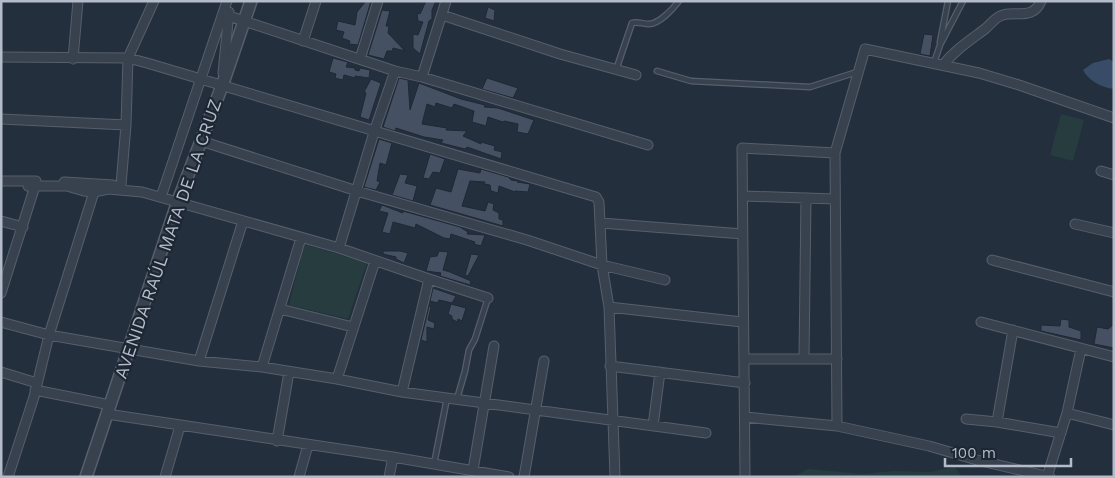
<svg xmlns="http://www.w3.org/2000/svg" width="1115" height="478" viewBox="0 0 1115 478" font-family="'Work Sans',sans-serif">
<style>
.green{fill:#263c3f}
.water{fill:#394c67}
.building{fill:#455162;stroke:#1f2835}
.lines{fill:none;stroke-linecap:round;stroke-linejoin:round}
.service-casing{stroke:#565f6c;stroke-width:7}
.minor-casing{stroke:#565f6c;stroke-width:11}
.tertiary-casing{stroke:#565f6c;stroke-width:14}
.service{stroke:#38414e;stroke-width:4.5}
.minor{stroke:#38414e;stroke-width:9}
.tertiary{stroke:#38414e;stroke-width:11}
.labels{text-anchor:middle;stroke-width:4.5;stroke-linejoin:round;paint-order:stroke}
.street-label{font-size:18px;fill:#b4bcc9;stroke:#1d2633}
</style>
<rect width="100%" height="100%" fill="#242f3e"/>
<path class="green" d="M1061,114L1084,120L1073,161L1050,155Z
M304,244L367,263L348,319L289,305Z
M955,467L962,477H793L808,469L862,474L894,471L930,472Z"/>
<path class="water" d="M1109,59L1114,62V89C1102,88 1088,80 1083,70L1093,63Z"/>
<path class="building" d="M366,1H371L358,45L349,44L350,41L342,38L344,32L336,30L338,21L355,25L357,12Z
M426,1H436L432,10V19L429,21L420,54L413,48V34L418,35L423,22L418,21L417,13L420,14Z
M488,7L495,10L494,21L485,18Z
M382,10L390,11L386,26H389L388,33L405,51L393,48L392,51H387L384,59L368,55Z
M924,34L933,35L930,56L920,54Z
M333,58L348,62L346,67L355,68V70L359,71L360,68L370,70L369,78L355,76V78L344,75L343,80L335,78L336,74L329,72Z
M399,78L408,80L410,110L419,83L461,99L485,105L484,107L498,108L534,120L528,134L517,132L518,124L504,121L503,122L488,117L486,126L472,122L474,111L454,104L452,108L436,103L435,107L427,104L422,124L447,128L446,130L467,131L463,136L481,144V142L495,146L494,150L502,152L501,159L467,147L465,149L441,143L443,140L424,137L396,128L395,131L383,127Z
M487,78L518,88L513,98L482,89Z
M371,79L381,83L369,120L360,117L366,93L364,92Z
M379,139L392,143L386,165L380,163L377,181L380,182L376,190L364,187Z
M430,154L445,159L440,173L433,172L429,179L423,178Z
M458,169L480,173L481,169L508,177L511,180L518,181L517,182L530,184L528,192L515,191V192L499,186L498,193L491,191L490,185L484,184L485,182L470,181L462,206L485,211L488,202L494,204L493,210L499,213V219L503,220V226L430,205L436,188L451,192Z
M400,174L408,175L405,183L417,186L413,201L392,195Z
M382,205L403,213V211L460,227L468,232L467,234L485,235L481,246L474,244L475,242L451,234L450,239L444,238L416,224L415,228L393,222L390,234L382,232L388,213L379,211Z
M383,251H400L408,253L404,263L396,259V257L383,254Z
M439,251L448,252L443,270L450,272L471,281L470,285L440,276L441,273L426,271L430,257L437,256Z
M471,254L479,255L468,276L465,275Z
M433,288L456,296L452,303L439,300L437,303L430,301Z
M451,304L466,308L462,321L458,319L457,322L452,319V316L448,314Z
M429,306L431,307L428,320L435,323L434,329L427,327V342L421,340Z
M1061,319L1069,320V327L1081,331V340L1041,331V325L1060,326Z
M1114,324V348L1094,344L1097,327L1108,329Z"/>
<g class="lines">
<defs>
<path id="service" d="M940,42L948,1
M934,63L940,45L963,1
M616,70L632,23C638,21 642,24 649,24C659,24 673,9 679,1
M657,71L691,81L810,87L857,72
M457,399L465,371L469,350L475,339L488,298
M434,464L447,398"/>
<path id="minor" d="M442,15L560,54L636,75
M229,16L395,71L422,77L648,145
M303,41L316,1
M1,57L128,58L147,63L596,197L599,202L602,265L609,307L615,477
M73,59L78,1
M360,59L378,1
M943,65C955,50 969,41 985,29C991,24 995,17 1003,15C1017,11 1033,20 1041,1
M223,73L229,12
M422,77L446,1
M1,119L126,125
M201,141L357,191L527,240L602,265L665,280
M1101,171L1114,175
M1,181H36
M64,182L113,185
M121,185L126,125L128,58L154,1
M28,186H67L84,191L94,192L108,189L142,192L339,248L429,279L488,298
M743,196L835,199
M161,197L227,1
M1,221L23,227
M601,223L743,234
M1075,224L1114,233
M339,248L375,129L395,71
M992,260L1114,292
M1,293L35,186
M609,307L742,322
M280,309L353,327
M1,322L49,335L199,361L262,367L337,379L402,392L706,433
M981,322L1114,357
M744,359H837
M804,359L806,198
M199,361L243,221
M610,366L745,383
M262,367L301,238
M1,372L37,383
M337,379L375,261
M35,390L110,405
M402,392L429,279
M1067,413L1114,425
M107,414L393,457L509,477
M745,417L837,426L929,446L977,460L1050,477
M966,419L997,422L1061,433
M997,422L1013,330
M653,426L660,372
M837,426L835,153L865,49L979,73L1019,85L1114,118
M277,441L289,372
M473,470L494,346
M8,477L34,397L49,335L94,192
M165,477L180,426
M299,477L308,445
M389,477L393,457
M524,477L544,361
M745,477L742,148L835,153
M1047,477L1067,413L1081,349"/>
<path id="tertiary" d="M86,477L178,201L222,86L251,1"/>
</defs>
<use href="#service" class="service-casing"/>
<use href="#minor" class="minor-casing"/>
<use href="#tertiary" class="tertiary-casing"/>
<use href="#service" class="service"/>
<use href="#minor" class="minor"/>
<use href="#tertiary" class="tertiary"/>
</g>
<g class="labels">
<g class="street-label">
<text transform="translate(168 239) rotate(-71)" y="6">AVENIDA RAÚL MATA DE LA CRUZ</text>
</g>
</g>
<rect width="1115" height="478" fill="none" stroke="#b4bcc9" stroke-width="5"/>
<path d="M945 458v8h126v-8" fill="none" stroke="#b4bcc9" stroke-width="2.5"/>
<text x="952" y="458" font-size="15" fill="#b4bcc9" stroke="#1d2633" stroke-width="4" paint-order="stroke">100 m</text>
</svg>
